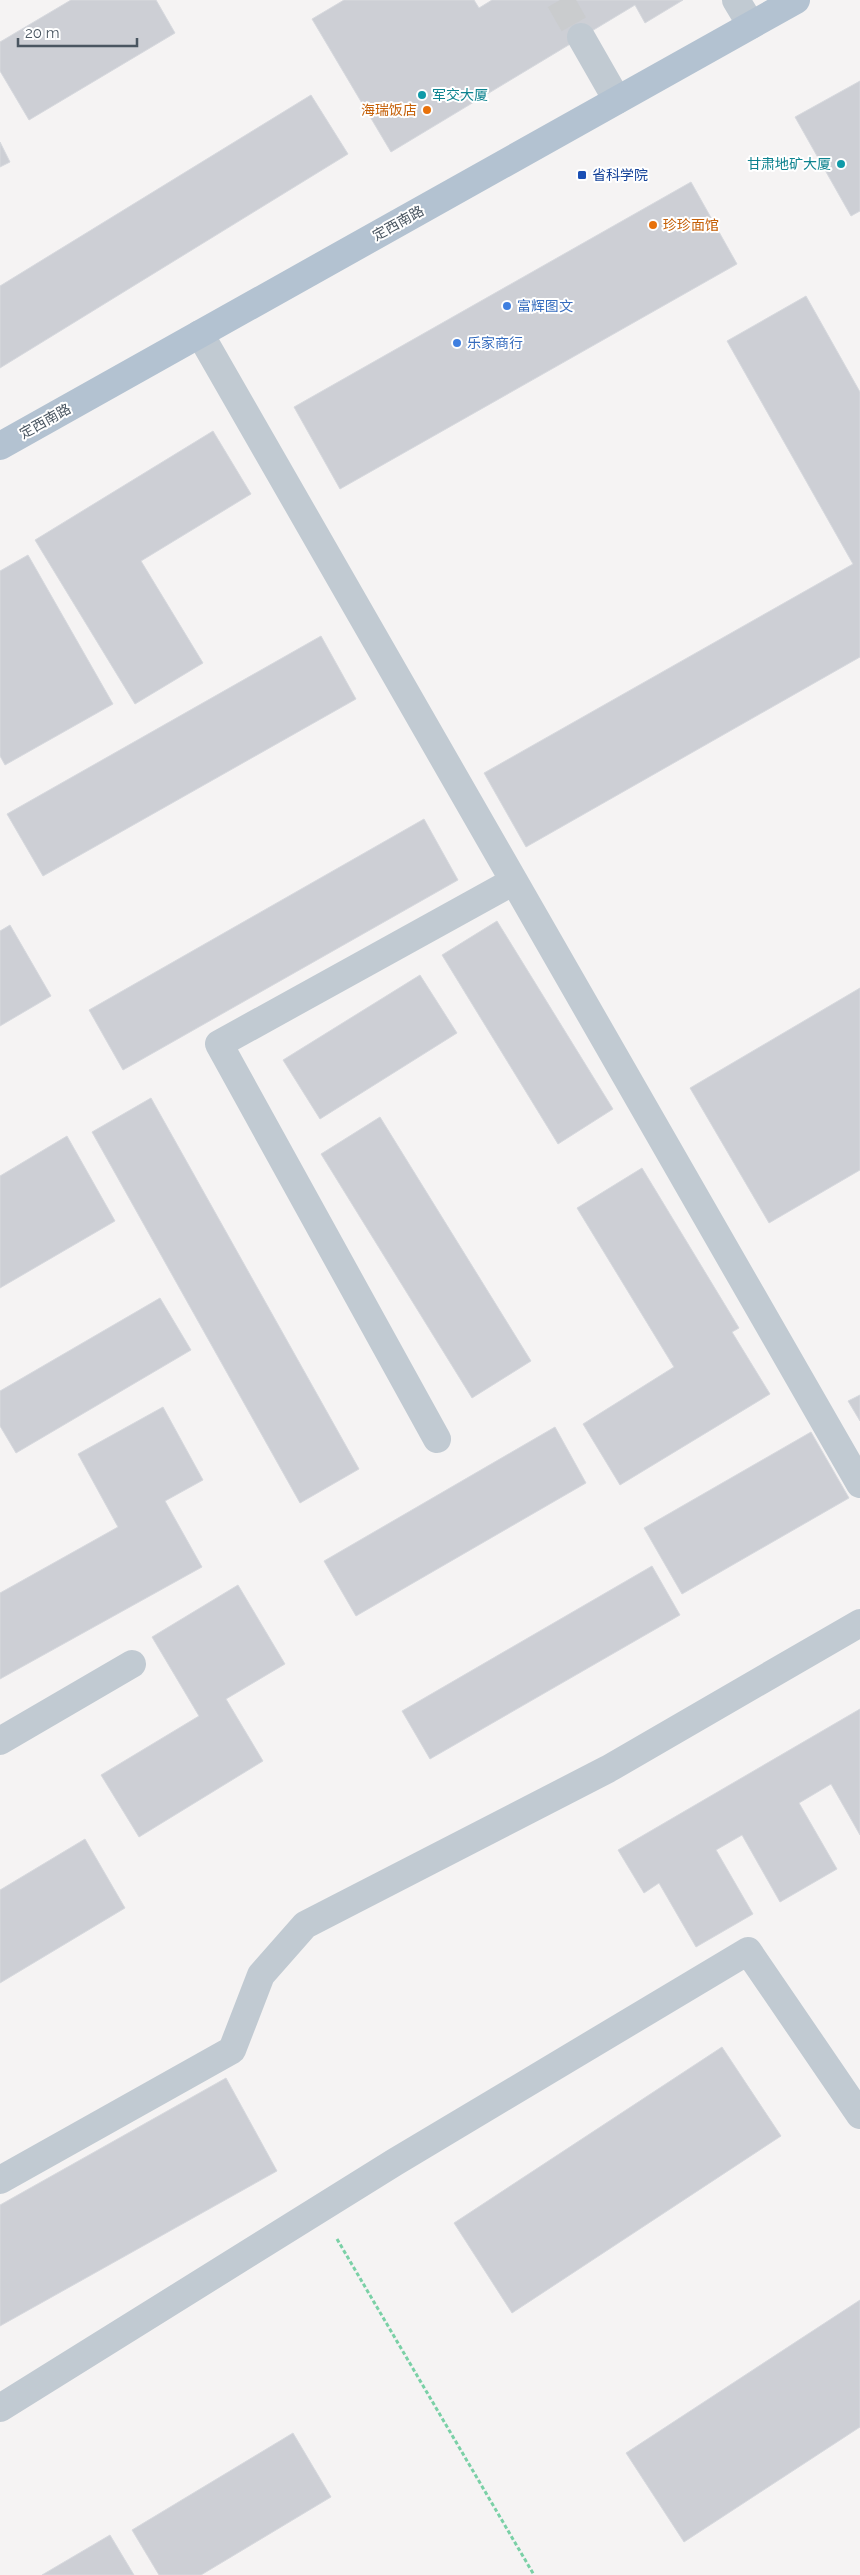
<svg xmlns="http://www.w3.org/2000/svg" width="860" height="2575" viewBox="0 0 860 2575" font-family="Raleway,'Noto Sans SC',sans-serif">
<style>
.building{fill:#cdcfd5;stroke:#d7d9de}
.lines{fill:none;stroke-linecap:round;stroke-linejoin:round}
.minor-tunnel{stroke:#caccce;stroke-width:28;stroke-dasharray:28 14;stroke-linecap:butt}
.path{stroke:#7ad0a6;stroke-width:3;stroke-dasharray:4 2.5;stroke-linecap:butt}
.minor{stroke:#c1cad2;stroke-width:28}
.major{stroke:#b3c2d1;stroke-width:28}
.culture-dot{fill:#0f9aa8;stroke:#fff;stroke-width:2}
.food-dot{fill:#e8710a;stroke:#fff;stroke-width:2}
.transit-dot{fill:#1a4fb4;stroke:#fff;stroke-width:2}
.shop-dot{fill:#3f7fe0;stroke:#fff;stroke-width:2}
.labels{text-anchor:middle;stroke-width:4;stroke-linejoin:round;paint-order:stroke}
.culture-label{font-size:14px;fill:#0d838f;stroke:#fff;text-anchor:start}
.food-label{font-size:14px;fill:#c56008;stroke:#fff;text-anchor:end}
.transit-label{font-size:14px;fill:#164399;stroke:#fff;text-anchor:start}
.street-label{font-size:14px;fill:#4a5661;stroke:#fff}
.shop-label{font-size:14px;fill:#366cbe;stroke:#fff;text-anchor:start}
</style>
<rect width="100%" height="100%" fill="#f5f3f3"/>
<path class="building" d="M71,0H156L175,33L29,120L0,71V42Z
M344,0H474L479,8L492,0H683L645,23L635,5L391,152L312,19Z
M860,81V211L851,216L795,117Z
M311,95L348,154L0,368V286Z
M0,142L10,162L0,167Z
M691,182L737,264L340,489L294,407Z
M806,296L860,392V657L526,847L484,773L853,564L727,341Z
M213,431L251,494L141,561L203,663L135,704L35,540Z
M28,555L113,704L5,765L0,756V571Z
M321,636L356,699L43,876L7,814Z
M424,819L458,880L123,1070L89,1010Z
M497,921L613,1109L558,1144L442,955Z
M10,925L51,996L0,1026V931Z
M420,975L457,1033L320,1119L283,1060Z
M860,988V1170L769,1223L690,1088Z
M151,1098L359,1469L300,1503L92,1132Z
M380,1117L531,1361L472,1398L321,1154Z
M67,1136L115,1221L0,1288V1176Z
M642,1168L739,1328L732,1332L770,1394L620,1485L583,1424L674,1367L577,1208Z
M160,1298L191,1350L16,1453L0,1426V1391Z
M860,1395V1421L848,1401Z
M163,1407L203,1480L165,1501L202,1567L0,1679V1593L118,1527L78,1454Z
M555,1427L586,1483L356,1616L324,1561Z
M811,1432L849,1498L682,1594L644,1528Z
M652,1566L680,1615L430,1759L402,1711Z
M238,1585L285,1664L226,1699L263,1761L139,1837L101,1775L199,1716L152,1637Z
M860,1709V1835L831,1784L799,1803L837,1869L780,1902L742,1835L716,1850L753,1914L696,1947L659,1883L644,1893L618,1850Z
M85,1839L125,1908L0,1983V1890Z
M722,2047L781,2136L512,2313L454,2223Z
M226,2078L277,2171L0,2326V2205Z
M860,2300V2427L684,2542L626,2453Z
M293,2433L331,2497L201,2575H159L132,2530Z
M110,2535L134,2575H42Z"/>
<g class="lines">
<path class="minor-tunnel" d="M560,0L581,37"/>
<path class="path" d="M337,2239L534,2575"/>
<path class="minor" d="M736,0L751,25
M581,37L617,100
M200,334L860,1484
M437,1439L219,1044L514,881
M0,1741L132,1664
M0,2180L232,2050L261,1975L305,1925L608,1769L860,1623
M0,2408L395,2162L748,1951L860,2115"/>
<path class="major" d="M0,446L796,0"/>
</g>
<g class="culture-dot">
<circle cx="422" cy="95" r="5"/>
<circle cx="841" cy="164" r="5"/>
</g>
<g class="food-dot">
<circle cx="427" cy="110" r="5"/>
<circle cx="653" cy="225" r="5"/>
</g>
<rect class="transit-dot" x="577" y="170" width="10" height="10" rx="2.5"/>
<g class="shop-dot">
<circle cx="507" cy="306" r="5"/>
<circle cx="457" cy="343" r="5"/>
</g>
<g class="labels">
<g class="culture-label">
<text x="432" y="100">军交大厦</text>
<text x="831" y="169" text-anchor="end">甘肃地矿大厦</text>
</g>
<g class="food-label">
<text x="417" y="115">海瑞饭店</text>
<text x="663" y="230" text-anchor="start">珍珍面馆</text>
</g>
<g class="transit-label">
<text x="592" y="180">省科学院</text>
</g>
<g class="street-label">
<text transform="translate(398 223) rotate(-29)" y="5">定西南路</text>
<text transform="translate(45 421) rotate(-29)" y="5">定西南路</text>
</g>
<g class="shop-label">
<text x="517" y="311">富辉图文</text>
<text x="467" y="348">乐家商行</text>
</g>
</g>
<path d="M18 38v8h119v-8" fill="none" stroke="#4a5661" stroke-width="2.5"/>
<text x="25" y="38" font-size="15" fill="#4a5661" stroke="#ffffff" stroke-width="4" paint-order="stroke">20 m</text>
</svg>
